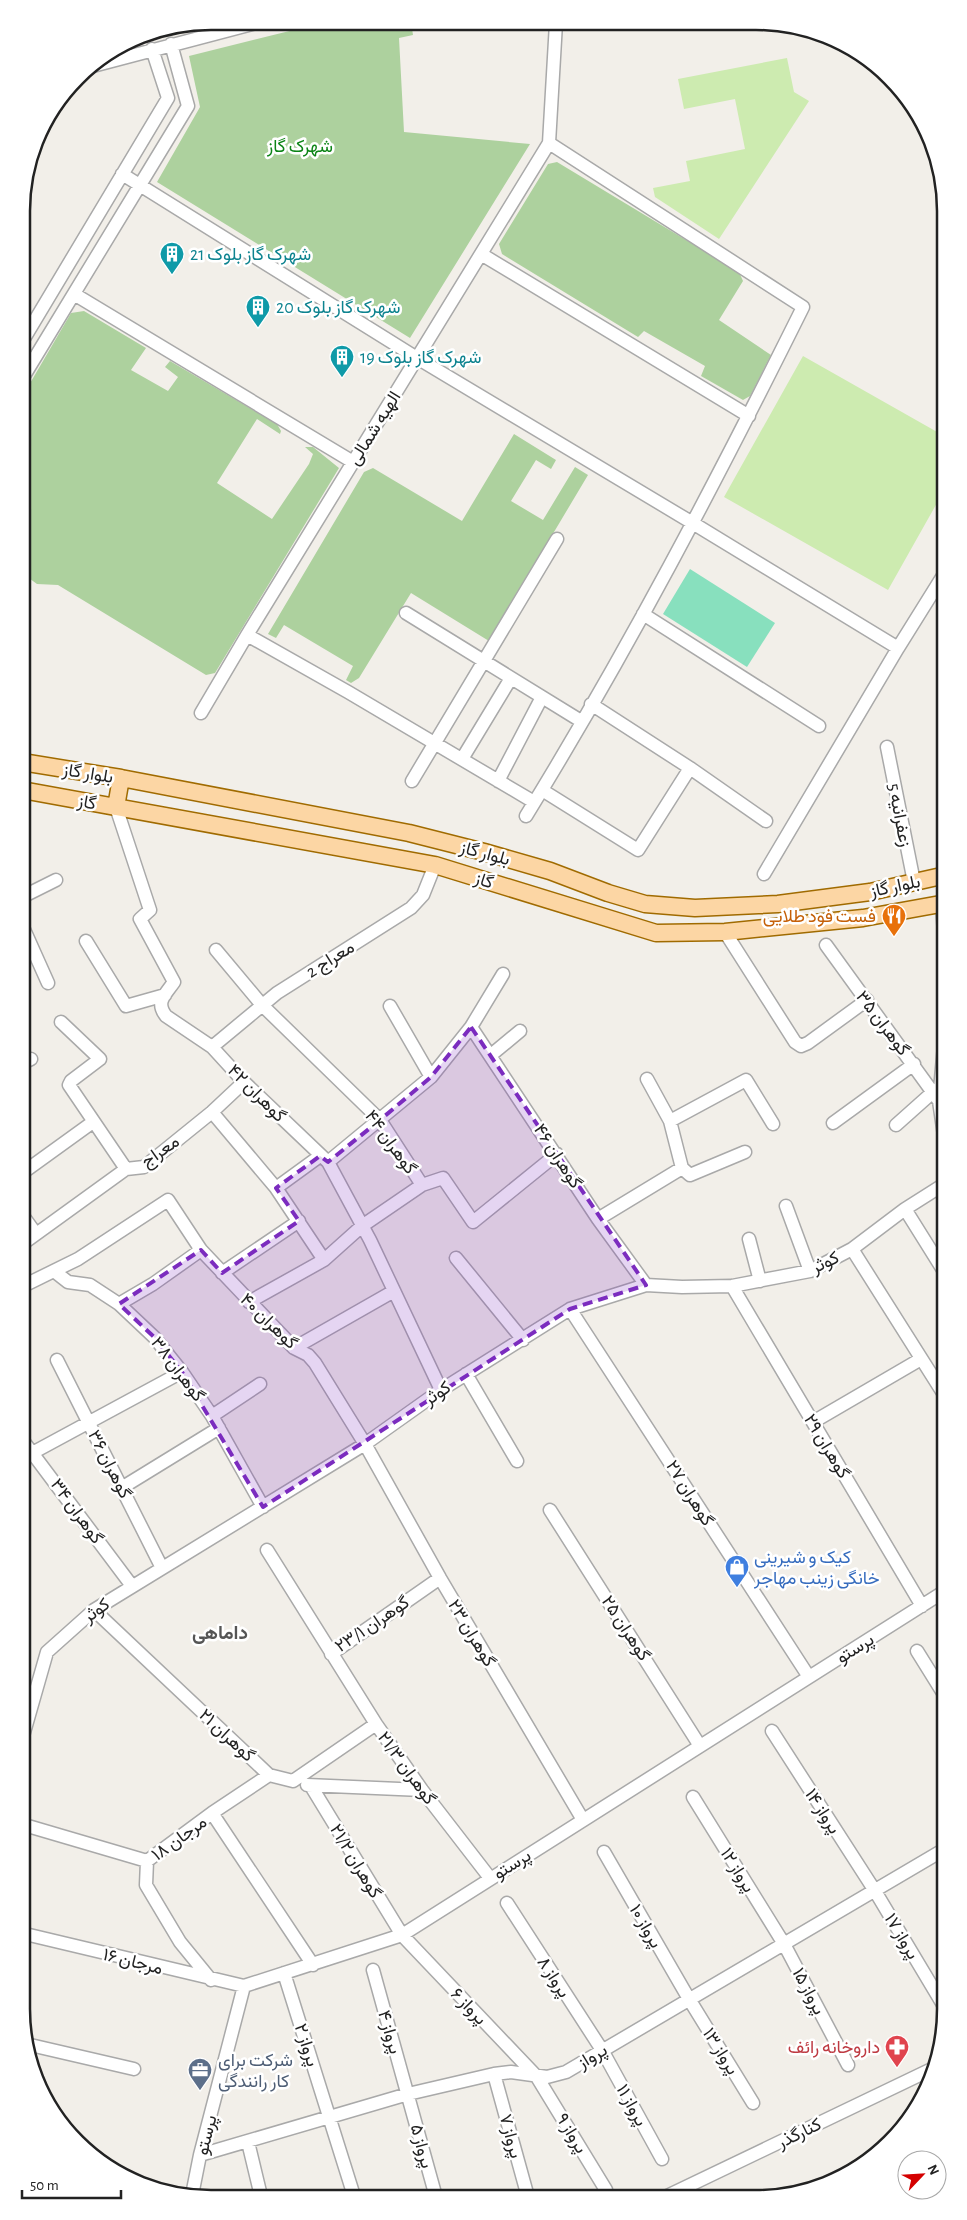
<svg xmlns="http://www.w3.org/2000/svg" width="967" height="2220" viewBox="0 0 967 2220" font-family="'Alegreya Sans',Vazirmatn,sans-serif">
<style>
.grass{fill:#cdebb0}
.forest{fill:#add19e}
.pitch{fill:#88e0be}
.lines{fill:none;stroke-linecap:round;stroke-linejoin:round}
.minor-casing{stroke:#a9a9a9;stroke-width:15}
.major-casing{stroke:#a06b00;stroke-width:19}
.minor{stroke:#fff;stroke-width:12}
.major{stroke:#fcd6a4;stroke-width:16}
.marked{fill:#7b2cbf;fill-opacity:0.2;stroke:#7b2cbf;stroke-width:4;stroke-dasharray:10 6;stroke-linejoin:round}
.labels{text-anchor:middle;stroke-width:5;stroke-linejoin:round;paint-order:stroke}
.park-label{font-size:18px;fill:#0c8416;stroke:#fff}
.culture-label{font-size:18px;fill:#0d838f;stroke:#fff;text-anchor:start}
.street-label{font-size:18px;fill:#222;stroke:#fff}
.food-label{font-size:18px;fill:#c56008;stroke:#fff;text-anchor:end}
.shop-label{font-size:18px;fill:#366cbe;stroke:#fff;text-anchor:start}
.health-label{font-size:18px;fill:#be3a42;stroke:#fff;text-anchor:end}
.service-label{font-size:18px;fill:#4e5e75;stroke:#fff;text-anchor:start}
.neighbourhood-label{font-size:19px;font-weight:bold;fill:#555;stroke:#fff}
.rim{fill:none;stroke:#222;stroke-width:2.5}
</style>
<rect width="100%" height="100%" fill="#f2efe9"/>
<path class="grass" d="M787,58L794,92L809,101L719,239L655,197L653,188L690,181L686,161L745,149L735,99L684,109L678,79Z
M803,356L946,437V487L888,590L724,497Z"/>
<path class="forest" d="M326,22H411L413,35L399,38L404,132L530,144L410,338L157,182L200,107L189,56Z
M557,162L739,272L743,281L719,320L771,355L750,396L743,400L701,376L705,366L644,331L638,337L502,254L499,244L548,164Z
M84,311L146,348L131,370L168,391L178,377L165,367L170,361L277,424L281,431L280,434L257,419L217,483L272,519L309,464L313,454L305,447H313L339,468L215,673L206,675L58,585L37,584L22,573V397L71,313Z
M514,434L556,460L551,469L536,460L511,501L543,520L575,467L588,475L489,641L411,593L359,678L351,683L346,680L353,666L284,625L276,638L268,634L364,472L373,468L462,521Z"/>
<path class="pitch" d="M690,569L775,623L747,667L663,614Z"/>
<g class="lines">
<defs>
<path id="minor" d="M89,67L260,22
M122,174L417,358L691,522L898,648L764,874
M481,254L749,416
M74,294L353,462
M22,342L168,98L152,49
M22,379L188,106L171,44
M406,613L581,721
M643,614L819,726
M247,635L348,692L534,802
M898,648L946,571
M591,704L690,768L766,821
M201,713L247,635L549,143L556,23
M887,747L914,882
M462,759L511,678
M412,781L557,539
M498,781L542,697
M542,790L638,850L690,768
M116,807L150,910L140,919L174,982C165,995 155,1002 166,1016L212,1047L244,1082L328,1162L370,1240L441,1390
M526,816C627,652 717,480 803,307L549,143
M22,897L56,880
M942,903L946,964
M22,925L48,983
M725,932L795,1042L801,1046L808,1043L867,1000
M86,941L126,1006L165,995
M826,945L939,1101
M216,950L262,1005L380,1120L422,1185L443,1178L473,1222L557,1154
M390,1006L431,1077
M61,1022L100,1059L71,1081L69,1085L126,1169
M471,1027L598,1219L646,1285
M212,1047L277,993L411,908L423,895L435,865
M491,1055L520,1031
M21,1064L31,1059
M647,1079L670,1121L682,1168
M212,1112L276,1188L320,1156
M670,1121L746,1080L773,1124
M833,1123L914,1064
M896,1125L933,1092
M946,1149L939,1101L946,1024
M328,1162L431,1077L471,1027L503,974
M21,1174L93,1122
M276,1188L324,1260L362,1226L422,1185
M786,1206L810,1271
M905,1209L945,1273
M21,1213L36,1234
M598,1219L682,1168L690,1175L745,1152
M749,1239L760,1281
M21,1245L126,1169L144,1167L212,1112L244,1082
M852,1249L945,1396
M456,1258L523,1340
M54,1271L68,1282L90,1285L119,1304L154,1337L182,1372L212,1416L263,1507
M222,1273L299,1221
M732,1286L922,1606
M21,1287L78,1259L168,1200L201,1250L294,1348L308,1355L315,1363L365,1444L440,1578L583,1820
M249,1302L324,1260
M119,1304L153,1284L201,1250
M570,1309L809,1677
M294,1348L394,1291
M57,1360L162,1568
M466,1374L517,1461
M212,1416L260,1384
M813,1422L921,1359
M21,1438L132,1586
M34,1452L182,1372
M123,1487L219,1428
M550,1510L700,1746
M267,1550L376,1724L422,1790L490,1878
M94,1610L269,1775L293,1781L376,1724
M917,1651L945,1696
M331,1654L440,1578
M772,1731L875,1891L945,2008
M21,1743L47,1652L94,1610L365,1444L441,1390L570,1309L646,1285L682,1287L732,1286L810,1271L852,1249L905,1209L946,1183
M307,1785L422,1790
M311,1786L402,1935L537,2077L606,2190
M693,1797L784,1944L848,2065
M212,1813L313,1965
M21,1824L147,1861L212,1813L269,1775
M604,1852L689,1999L753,2103
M147,1861L146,1885L180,1942L211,1980
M507,1903L602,2050L662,2159
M21,1933L244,1986
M373,1970L436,2197
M284,1973L354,2196
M26,2044L134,2069
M494,2074L528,2197
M248,2142L261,2196
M200,2155L408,2094L494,2074L511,2072L547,2077L566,2072L945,1849
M192,2195L200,2155L244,1986L402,1935L945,1591
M663,2198L934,2068"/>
<path id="major" d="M22,762L121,778L409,833L484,852L550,871L608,893L645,904L695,908L778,904L870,892L946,875
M22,790L435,865L656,933L725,932L863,918L946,903
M116,807L121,778"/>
</defs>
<use href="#minor" class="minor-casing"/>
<use href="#major" class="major-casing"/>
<use href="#minor" class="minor"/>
<use href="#major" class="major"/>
</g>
<path class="marked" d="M471,1027L646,1285L570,1309L263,1507L182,1372L154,1337L119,1304L201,1250L222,1273L299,1221L276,1188L320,1156L328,1162L380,1120L431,1077Z"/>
<defs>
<symbol id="building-pin" viewBox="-11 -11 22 30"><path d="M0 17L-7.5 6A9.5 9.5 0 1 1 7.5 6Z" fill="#0f9aa8" stroke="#fff"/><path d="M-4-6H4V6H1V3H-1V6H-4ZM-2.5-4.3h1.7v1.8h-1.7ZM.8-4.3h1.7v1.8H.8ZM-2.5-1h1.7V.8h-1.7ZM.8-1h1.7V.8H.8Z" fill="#fff"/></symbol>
<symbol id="restaurant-pin" viewBox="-11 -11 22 30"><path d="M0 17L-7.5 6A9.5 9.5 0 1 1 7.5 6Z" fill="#e8710a" stroke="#fff"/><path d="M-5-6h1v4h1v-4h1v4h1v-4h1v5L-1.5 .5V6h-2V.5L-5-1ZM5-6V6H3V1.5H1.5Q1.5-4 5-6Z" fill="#fff"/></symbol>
<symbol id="shop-pin" viewBox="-11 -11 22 30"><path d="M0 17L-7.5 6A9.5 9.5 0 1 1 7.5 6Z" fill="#3f7fe0" stroke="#fff"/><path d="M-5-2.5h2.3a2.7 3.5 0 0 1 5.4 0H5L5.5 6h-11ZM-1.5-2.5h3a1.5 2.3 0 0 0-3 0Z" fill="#fff"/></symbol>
<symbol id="pharmacy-pin" viewBox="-11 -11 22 30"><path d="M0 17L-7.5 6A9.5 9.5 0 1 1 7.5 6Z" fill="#e0444e" stroke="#fff"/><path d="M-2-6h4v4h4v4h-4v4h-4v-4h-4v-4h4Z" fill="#fff"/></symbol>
<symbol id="office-pin" viewBox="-11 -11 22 30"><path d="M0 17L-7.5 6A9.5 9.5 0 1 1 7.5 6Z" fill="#5c6f8a" stroke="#fff"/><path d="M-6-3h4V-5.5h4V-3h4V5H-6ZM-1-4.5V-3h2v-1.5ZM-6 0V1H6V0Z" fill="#fff"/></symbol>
</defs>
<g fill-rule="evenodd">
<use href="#building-pin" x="158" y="240" width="28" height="38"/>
<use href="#building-pin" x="244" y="293" width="28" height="38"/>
<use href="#building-pin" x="328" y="343" width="28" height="38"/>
<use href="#restaurant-pin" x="880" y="902" width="28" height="38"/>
<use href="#shop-pin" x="723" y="1553" width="28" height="38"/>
<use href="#pharmacy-pin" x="883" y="2033" width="28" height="38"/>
<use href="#office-pin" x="186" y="2056" width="28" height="38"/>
</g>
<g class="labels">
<g class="park-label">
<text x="300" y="152">شهرک گاز</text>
</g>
<g class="culture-label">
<text x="190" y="260">شهرک گاز بلوک 21</text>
<text x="276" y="313">شهرک گاز بلوک 20</text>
<text x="360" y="363">شهرک گاز بلوک 19</text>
</g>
<g class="street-label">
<text transform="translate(374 428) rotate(-58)" y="6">الهیه شمالی</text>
<text transform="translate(88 773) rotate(9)" y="6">بلوار گاز</text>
<text transform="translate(87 802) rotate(10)" y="6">گاز</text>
<text transform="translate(900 815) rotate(79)" y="6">5 زعفرانیه</text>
<text transform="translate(485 853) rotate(15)" y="6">بلوار گاز</text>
<text transform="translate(484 880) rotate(18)" y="6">گاز</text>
<text transform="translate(895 886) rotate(-12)" y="6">بلوار گاز</text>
<text transform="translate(330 959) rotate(-32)" y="6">معراج 2</text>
<text transform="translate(883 1023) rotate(53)" y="6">گوهران ۳۵</text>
<text transform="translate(257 1093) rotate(45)" y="6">گوهران ۴۲</text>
<text transform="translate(391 1142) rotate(54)" y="6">گوهران ۴۴</text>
<text transform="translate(160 1151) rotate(-35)" y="6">معراج</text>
<text transform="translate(558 1156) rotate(57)" y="6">گوهران ۴۶</text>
<text transform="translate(825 1262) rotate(-26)" y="6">کوثر</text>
<text transform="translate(269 1321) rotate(44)" y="6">گوهران ۴۰</text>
<text transform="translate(178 1369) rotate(53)" y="6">گوهران ۳۸</text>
<text transform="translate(437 1393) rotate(-34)" y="6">کوثر</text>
<text transform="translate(827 1446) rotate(59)" y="6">گوهران ۲۹</text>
<text transform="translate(110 1464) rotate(63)" y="6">گوهران ۳۶</text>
<text transform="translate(690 1493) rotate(58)" y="6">گوهران ۲۷</text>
<text transform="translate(77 1511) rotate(54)" y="6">گوهران ۳۴</text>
<text transform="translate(96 1610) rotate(-36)" y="6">کوثر</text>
<text transform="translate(372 1624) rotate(-34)" y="6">گوهران ۲۳/۱</text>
<text transform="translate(626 1628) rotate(57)" y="6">گوهران ۲۵</text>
<text transform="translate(472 1633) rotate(59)" y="6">گوهران ۲۳</text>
<text transform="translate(855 1648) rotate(-32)" y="6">پرستو</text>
<text transform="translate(227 1735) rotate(43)" y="6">گوهران ۲۱</text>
<text transform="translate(407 1768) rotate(54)" y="6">گوهران ۲۱/۳</text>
<text transform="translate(823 1811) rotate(57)" y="6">پرواز ۱۴</text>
<text transform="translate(179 1838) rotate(-36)" y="6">مرجان ۱۸</text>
<text transform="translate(356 1861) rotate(59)" y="6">گوهران ۲۱/۲</text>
<text transform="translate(512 1864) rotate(-32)" y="6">پرستو</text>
<text transform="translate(738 1870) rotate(58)" y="6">پرواز ۱۲</text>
<text transform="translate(646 1926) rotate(60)" y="6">پرواز ۱۰</text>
<text transform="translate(902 1936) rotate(59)" y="6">پرواز ۱۷</text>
<text transform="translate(133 1961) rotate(14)" y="6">مرجان ۱۶</text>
<text transform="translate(554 1977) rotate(57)" y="6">پرواز ۸</text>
<text transform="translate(809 1991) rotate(62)" y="6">پرواز ۱۵</text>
<text transform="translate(469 2006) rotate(46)" y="6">پرواز ۶</text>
<text transform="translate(390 2032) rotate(74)" y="6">پرواز ۴</text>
<text transform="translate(307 2045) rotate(72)" y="6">پرواز ۲</text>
<text transform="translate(721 2051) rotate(58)" y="6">پرواز ۱۳</text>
<text transform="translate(592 2056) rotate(-31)" y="6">پرواز</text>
<text transform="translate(632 2105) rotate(61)" y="6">پرواز ۱۱</text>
<text transform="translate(572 2133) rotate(59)" y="6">پرواز ۹</text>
<text transform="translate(799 2133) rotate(-26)" y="6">کنارگذر</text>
<text transform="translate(206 2135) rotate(-76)" y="6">پرستو</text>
<text transform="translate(511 2136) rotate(75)" y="6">پرواز ۷</text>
<text transform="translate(422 2146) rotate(75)" y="6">پرواز ۵</text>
</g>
<g class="food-label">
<text x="876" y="922">فست فود طلایی</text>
</g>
<g class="shop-label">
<text x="754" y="1563">کیک و شیرینی<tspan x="754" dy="21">خانگی زینب مهاجر</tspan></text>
</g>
<g class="health-label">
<text x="880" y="2053">داروخانه رائف</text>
</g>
<g class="service-label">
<text x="218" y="2066">شركت براى<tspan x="218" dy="21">كار رانندگى</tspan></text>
</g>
<g class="neighbourhood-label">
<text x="220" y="1639">داماهی</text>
</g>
</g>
<path d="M0 0H967V2220H0ZM211 30H756A181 181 0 0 1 937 211V2009A181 181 0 0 1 756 2190H211A181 181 0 0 1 30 2009V211A181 181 0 0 1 211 30Z" fill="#fff" fill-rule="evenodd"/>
<path class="rim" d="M211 30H756A181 181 0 0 1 937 211V2009A181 181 0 0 1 756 2190H211A181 181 0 0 1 30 2009V211A181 181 0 0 1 211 30Z"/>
<g transform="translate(922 2175) rotate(65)"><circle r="24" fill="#ffffff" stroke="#a7a7a7"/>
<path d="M0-4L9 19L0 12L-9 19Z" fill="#d40000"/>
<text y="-8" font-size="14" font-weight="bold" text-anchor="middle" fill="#222222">N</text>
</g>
<path d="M22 2190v8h99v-8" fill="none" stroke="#222222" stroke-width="2.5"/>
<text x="30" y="2190" font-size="15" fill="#222222" stroke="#ffffff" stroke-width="4" paint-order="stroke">50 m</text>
</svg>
